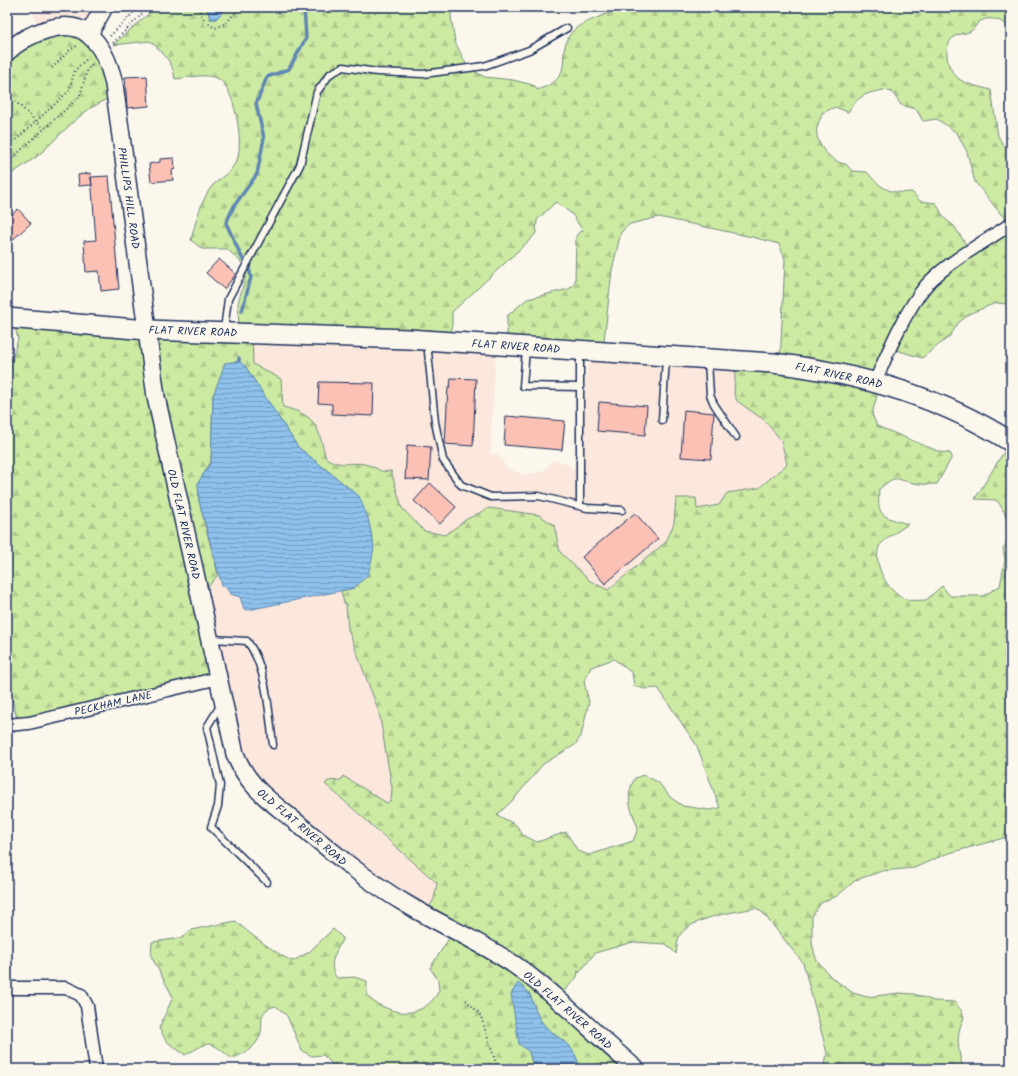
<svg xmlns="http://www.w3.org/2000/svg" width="1018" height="1076" viewBox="0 0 1018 1076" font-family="Kalam,sans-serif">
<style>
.built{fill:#fbe7dc}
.forest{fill:url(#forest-firs);stroke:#748c80;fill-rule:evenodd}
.water{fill:url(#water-rules);stroke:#6087b3}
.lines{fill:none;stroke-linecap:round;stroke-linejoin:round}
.stream{stroke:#6087b3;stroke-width:3.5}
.building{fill:#fcc1b5;stroke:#1b2f5e}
.lane-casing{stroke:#1b2f5e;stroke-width:9}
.street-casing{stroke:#1b2f5e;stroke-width:15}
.secondary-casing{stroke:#1b2f5e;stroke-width:20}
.primary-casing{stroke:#1b2f5e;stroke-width:22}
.path{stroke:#1b2f5e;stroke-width:2;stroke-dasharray:1 3;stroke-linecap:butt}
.lane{stroke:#fbf7ec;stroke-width:6}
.street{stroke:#fbf7ec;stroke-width:12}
.secondary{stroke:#fbf7ec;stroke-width:17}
.primary{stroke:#fbf7ec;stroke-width:19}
.labels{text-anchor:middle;stroke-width:3;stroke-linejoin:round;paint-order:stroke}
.street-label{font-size:11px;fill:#1b2f5e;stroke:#fbf7ec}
</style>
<defs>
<pattern id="forest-firs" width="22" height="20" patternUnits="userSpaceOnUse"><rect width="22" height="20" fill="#cceaa2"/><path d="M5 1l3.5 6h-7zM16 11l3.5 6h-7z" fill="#afc98e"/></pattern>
<pattern id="water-rules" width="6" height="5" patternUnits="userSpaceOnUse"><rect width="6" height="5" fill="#8ec1eb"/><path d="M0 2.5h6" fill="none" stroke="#739dc2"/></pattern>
</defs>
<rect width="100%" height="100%" fill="#fbf7ec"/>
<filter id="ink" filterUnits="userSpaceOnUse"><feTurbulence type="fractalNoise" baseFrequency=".025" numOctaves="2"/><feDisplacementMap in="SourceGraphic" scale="8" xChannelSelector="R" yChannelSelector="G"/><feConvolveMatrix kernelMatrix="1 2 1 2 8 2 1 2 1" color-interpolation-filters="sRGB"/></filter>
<g filter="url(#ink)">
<path class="built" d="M32,7H104L96,26L38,32Z
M252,335L496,346L490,455L496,453L507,468L523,475L542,472L551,462L557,460L569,465L573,471L590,351L736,363L737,401L764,420L781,441L787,464L759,488L727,493L719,505L696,509L676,498L674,523L666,542L608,590L590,581L560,552L554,525L467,519L445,535L424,531L402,508L391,471L381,472L367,464H336L326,458L315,423L299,411L283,407L281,379L253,364Z
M218,575L222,586L226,587L230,594L240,597L244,609L248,610L341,591L344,603L346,604L348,629L379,712L392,788L391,800L387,803L343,776L341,780L328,781V788L437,883L434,899L425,914L252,788L201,595Z"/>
<path class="forest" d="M156,7H207L210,19H216L227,7H452L451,16L455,42L468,68L485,77L513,80L529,84L535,86L537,90C580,76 552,54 573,31C578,24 600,17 609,13L612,7H1011V28C1003,21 989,14 978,23C976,25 975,28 972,30C968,34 960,33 955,36C941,46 947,70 959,79C967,85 981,87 991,90L998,136L1011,159V304L996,303L971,313L958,323L950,336L922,358L893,349L879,388L872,414L877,426L940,452L950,453L952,457L937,484C929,484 921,485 914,483C892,479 898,474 879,489C877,518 882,516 908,524C902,529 881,541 879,547C872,565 890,596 908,600C913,601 921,600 926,600L942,586L950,596H983L1000,586L1005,560L1003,548C1015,537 1006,510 996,500L975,499L1008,445L1011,444V836L946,854L914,868L882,871L856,880L837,896L821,903L812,916V943L816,959L831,977L853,993L867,997L899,993L914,994L934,1001L954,1002L962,1011L964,1018C955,1035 958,1050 963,1068L977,1069H820L825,1064L827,1053L803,963L763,913L756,908C735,912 692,917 680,935C677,940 677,948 676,954L666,944L633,942L595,953L579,973L578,971L577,977L557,999L634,1069H580C573,1039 556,1041 541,1021C535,1013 533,1001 529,992V1052L534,1069H333L331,1063L323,1055L312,1056L302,1051L287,1016L276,1006C254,1011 266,1024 259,1038C254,1049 242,1054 232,1059C208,1039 211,1041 185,1055L166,1041L159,1028L173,997L151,956L152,942L182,938L191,930L236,921C244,930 282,958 293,961L309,952L333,929L343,938C337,951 326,965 337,978L354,977L367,981C367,986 366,993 369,997C372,1002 378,1004 384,1007C406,1018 427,1012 439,991L438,980L430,968L453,932L425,914L434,899L437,883L325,784L328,781L341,780L343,776L387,803L391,800L392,788L379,712L348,629L346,604L344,603L341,591L354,588L359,496L298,447L245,366L213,396L211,462L198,483L199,501L218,575L201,595L218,680L18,724L12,698L8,693L7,383L10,379L11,362L18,339L14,323L239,333L238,303L246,275L244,265L227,249H202L191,240C195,224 202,196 214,184C223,176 231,172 237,160C244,143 235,86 217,78C203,73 189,78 175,79C173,61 163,53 150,41L113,45ZM884,90L892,92L901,105L916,109L923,121L937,119L957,133L967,152L975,182L1009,224L969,249L954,226L944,218L936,203L920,201L912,192C890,194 881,189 867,172L852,171L846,164C832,163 814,144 817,128C818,123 821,118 822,113L835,107L848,112C859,95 866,93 884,90ZM556,202L572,214L583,231L579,232L576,236L575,283L569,289L527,299L507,316V346L603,350L612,270L621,232L630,224L659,217L752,237L779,244L785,259L780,364L736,363L734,394L737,401L764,420L781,440L787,464L759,488L727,493L719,505L697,509L696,498H676L674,523L666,542L608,590L590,581L560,552L554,525L539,515L489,508L467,519L445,535L424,531L402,508L391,471C377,473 380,468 368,465C352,460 343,469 326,458C317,427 319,416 283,407L281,379L253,364L252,335L452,343V312L532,238L536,233L537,220ZM614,659L632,673L634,686L645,689L658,688L697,746L720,808L709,810L683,806L671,798L658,782L643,775L635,778C624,798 631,808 638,828L633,841L589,855L578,851L566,832L537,842L523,835L516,825L497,815L514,799L543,764L575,745L581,736L589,702L584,682L591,667Z
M38,32L89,36L114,95L89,109L74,121L39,155L7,177V52Z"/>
<path class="water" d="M207,7H227L216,19H210Z
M239,361L245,366L298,447L359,496L368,518L374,546L372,559L368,575L354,588L248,610L244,609L240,597L230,594L226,587L222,586L199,501L198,483L211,462L213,396L225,363Z
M518,983C535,996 531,1003 540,1019C552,1040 573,1037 580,1069H534L529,1052L519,1044L511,994Z"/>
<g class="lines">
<path class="stream" d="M243,260L226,223L234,206L257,174L264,138L256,104L267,77L289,69L306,38L304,7
M242,311L251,277L249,268
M239,361V358"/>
</g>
<path class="building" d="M147,76L149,106L127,108L125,77Z
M174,158L175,169L172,170L173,180L151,182L149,164L160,162V159Z
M90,173L92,185L79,186L78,175Z
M109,176L119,289L101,291L99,271L86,272L84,241L96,240L91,177Z
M18,209L31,223L7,245V219Z
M219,259L236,274L224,289L206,273Z
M451,378L476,379L473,446L445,444L448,387H450Z
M319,382L374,383L373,416L332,414V404L318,403Z
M599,402L647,406L645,435L597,431Z
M684,410L714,413L711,459L681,457Z
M506,416L565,421L562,450L504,445Z
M407,445L431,447L429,480L405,479Z
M430,483L456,507L440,524L414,501Z
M635,513L658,539L605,584L582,557Z"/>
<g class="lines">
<defs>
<path id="lane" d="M7,212V211
M224,330L228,299L300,165L317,92L330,74L343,67L377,72L423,74L484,66L529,50L567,28
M427,342L435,422L443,460L461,485L491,497L539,496L587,508L622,510
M526,349L523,386L580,387
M580,353V506
M708,361L710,395L714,404L736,437
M662,420L666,358
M212,639L247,641C267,667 269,713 273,745
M220,706L207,727L220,785L218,806L211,827L267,882"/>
<path id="street" d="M875,382C889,350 901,320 921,292C937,268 986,241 1011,224
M7,725L29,723L219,678
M7,988H66L81,995L87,1006L96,1069"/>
<path id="secondary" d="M89,34L104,7
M7,52C25,35 67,15 89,35C103,47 110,66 114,84L156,397L235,754C248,787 269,800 296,822C332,852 368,882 408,905C445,927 484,943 519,968C560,998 597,1036 636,1069"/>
<path id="primary" d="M7,318L147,330L408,339L773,363C857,373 938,395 1011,442"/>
</defs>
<use href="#lane" class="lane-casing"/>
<use href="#street" class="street-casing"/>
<use href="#secondary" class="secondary-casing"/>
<use href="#primary" class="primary-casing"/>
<path class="path" d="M199,7C201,18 206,23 215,28L226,23L240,7
M110,36L139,7
M113,43L149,7
M52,68L71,49L77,46
M15,101L44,129
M7,148L69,91L75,70L89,57
M7,163L78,98C85,87 83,72 93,63
M466,1000L480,1014L498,1069"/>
<use href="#lane" class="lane"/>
<use href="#street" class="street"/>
<use href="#secondary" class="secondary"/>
<use href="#primary" class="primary"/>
</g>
</g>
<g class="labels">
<g class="street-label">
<text transform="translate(129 198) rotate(82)" y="4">PHILLIPS HILL ROAD</text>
<text transform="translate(193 331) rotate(2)" y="4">FLAT RIVER ROAD</text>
<text transform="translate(516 346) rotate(4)" y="4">FLAT RIVER ROAD</text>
<text transform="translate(839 375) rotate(12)" y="4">FLAT RIVER ROAD</text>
<text transform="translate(184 524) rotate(77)" y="4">OLD FLAT RIVER ROAD</text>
<text transform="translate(113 703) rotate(-13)" y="4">PECKHAM LANE</text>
<text transform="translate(302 827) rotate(40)" y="4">OLD FLAT RIVER ROAD</text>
<text transform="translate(568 1010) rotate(41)" y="4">OLD FLAT RIVER ROAD</text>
</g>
</g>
<rect width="1018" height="1076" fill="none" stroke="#fbf7ec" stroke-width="24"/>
<rect x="12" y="12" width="994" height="1052" fill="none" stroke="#1b2f5e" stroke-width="1.5" filter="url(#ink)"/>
</svg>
